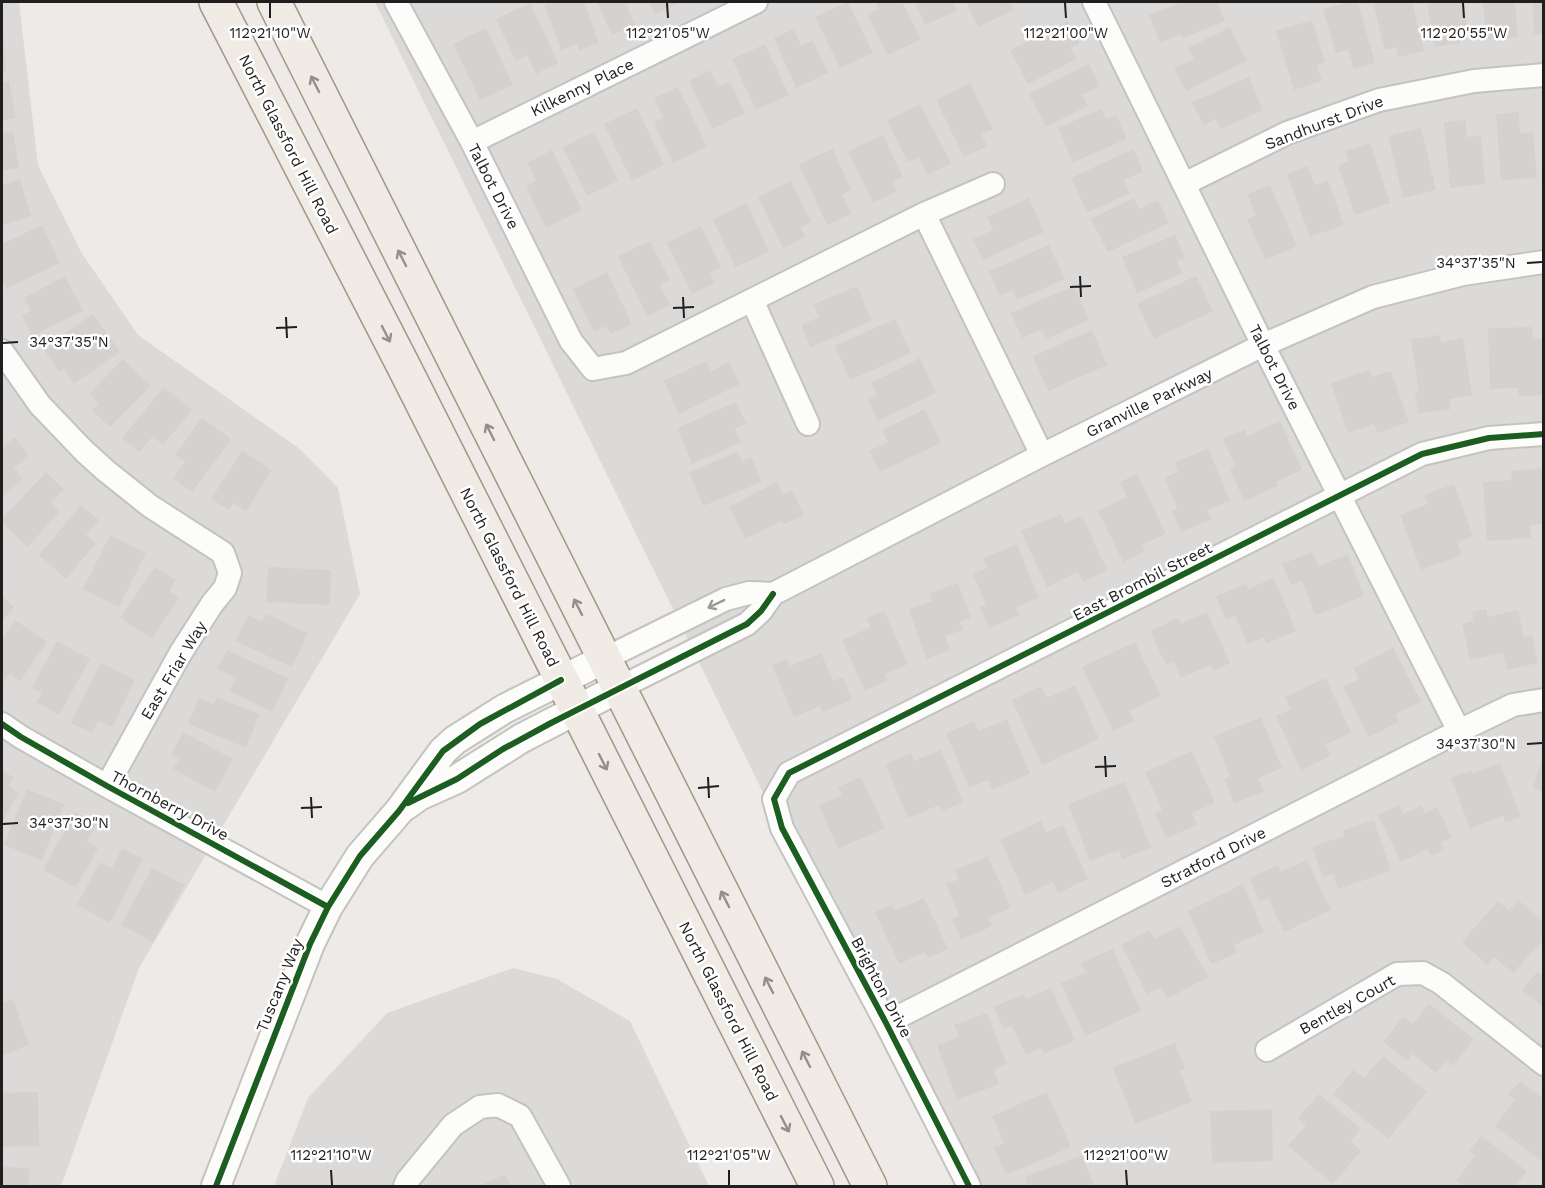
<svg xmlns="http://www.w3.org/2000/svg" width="1545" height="1188" viewBox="0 0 1545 1188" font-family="'Work Sans',sans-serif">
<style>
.residential{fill:#dcdad9}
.building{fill:#d4d1ce}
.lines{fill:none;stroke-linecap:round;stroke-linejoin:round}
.minor-casing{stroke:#c4c3c2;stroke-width:26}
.tertiary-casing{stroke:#c4c3c2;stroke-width:32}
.primary-casing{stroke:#a39684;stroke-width:36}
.minor{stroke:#fcfcfb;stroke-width:22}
.tertiary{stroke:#fcfcfb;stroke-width:28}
.primary{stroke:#f0ebe5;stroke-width:33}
.cycleway-casing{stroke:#fff;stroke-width:10}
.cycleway{stroke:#1b5e20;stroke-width:6}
.oneway{stroke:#928f8c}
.oneway2{stroke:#999998}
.ticks{fill:none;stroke:#1f1f1f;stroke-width:2}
.labels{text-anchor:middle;stroke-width:5;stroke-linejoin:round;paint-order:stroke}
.street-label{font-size:16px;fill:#1f1f1f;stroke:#fff}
.ticks-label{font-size:15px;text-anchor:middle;fill:#1f1f1f;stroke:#fff;stroke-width:5;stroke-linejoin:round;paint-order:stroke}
</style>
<rect width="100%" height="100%" fill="#edeae7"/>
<path class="residential" d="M2,2H19L38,165L81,252L138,335L300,449L338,488L360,594L139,968L61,1186H2Z
M375,2H1543V1186H956Z
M513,968L557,979L630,1021L709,1186H274L308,1098L387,1013Z"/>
<path class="building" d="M551,2H584L599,43L579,51L577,44L561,50L544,4Z
M597,2H634L626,5L635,25L612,35Z
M649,2H681L655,14Z
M848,2L873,53L840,68L815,17Z
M875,2H902L921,39L888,55L868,15L879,9Z
M915,2H953L957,11L925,25Z
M966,2H1010L1014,10L978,27Z
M1182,2H1217L1225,21L1182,38L1180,35L1160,43L1149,15Z
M1349,2H1358L1375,63L1354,69L1348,50L1336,53L1323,9Z
M1373,2H1412L1424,51L1398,57L1396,47L1385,50Z
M1427,2H1463L1468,30L1459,31L1461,43L1434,47Z
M1483,2H1515L1518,37L1486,39Z
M1533,2H1544V34H1534Z
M530,3L558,63L536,74L527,55L516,61L496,19Z
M1312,20L1325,62L1317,65L1322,81L1294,90L1276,31Z
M1068,21L1079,43L1071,48L1077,59L1028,84L1010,50Z
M1230,27L1247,61L1186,91L1174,68L1194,59L1188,48Z
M486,28L513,85L480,100L453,44Z
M794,29L801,46L813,40L828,73L796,88L774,38Z
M2,33H3L6,71H2Z
M765,44L789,95L756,110L732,59Z
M1089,64L1100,86L1082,95L1088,106L1046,127L1029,94Z
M710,70L718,87L730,82L745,113L712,129L689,81Z
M1249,77L1263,110L1221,129L1216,119L1203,125L1192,102Z
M9,81L16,118L2,120V82Z
M970,83L993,129L981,134L987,146L964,157L936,100Z
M678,87L707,147L673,163L654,122L663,117L654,98Z
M920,104L951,163L928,175L919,157L908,162L887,121Z
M637,108L664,165L632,181L604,124Z
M1101,109L1106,120L1116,115L1127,139L1073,162L1058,128Z
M1519,112L1520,133L1533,132L1537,178L1501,180L1496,114Z
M1465,120L1467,137L1481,136L1485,184L1450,188L1444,122Z
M1421,128L1436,190L1403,198L1388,136Z
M13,132L19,168L2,171V133Z
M594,132L618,181L587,196L563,147Z
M883,135L903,177L892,181L897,191L873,203L848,151Z
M1370,143L1390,203L1355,215L1338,165L1348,161L1345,151Z
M833,149L851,190L842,194L851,214L827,225L799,164Z
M1133,149L1143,171L1124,180L1130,193L1087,213L1071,178Z
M552,150L582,210L546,228L526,186L536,181L527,163Z
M1308,166L1315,185L1328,180L1344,225L1310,237L1287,174Z
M20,179L31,216L2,225V185Z
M791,181L811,222L801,227L805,237L783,248L758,197Z
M1270,185L1297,246L1265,260L1247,219L1256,215L1247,194Z
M1029,198L1044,232L983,260L973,239L993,230L987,217Z
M1134,198L1139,209L1158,200L1169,223L1108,252L1091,219Z
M747,203L769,252L735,267L713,219Z
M42,225L60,263L6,289L2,278V244Z
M701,226L721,268L710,273L715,283L692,294L667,243Z
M1175,235L1185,258L1177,261L1183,273L1137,293L1122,257Z
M650,241L670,280L660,285L670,305L647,316L618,256Z
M1049,245L1065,279L1017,300L1012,290L1000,296L989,271Z
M607,272L632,324L611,334L606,326L594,332L573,289Z
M65,276L83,311L32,336L22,315L31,311L24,298Z
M1196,276L1213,311L1154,339L1137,304Z
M857,286L872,321L810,347L801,325L819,317L814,304Z
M1074,286L1089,320L1046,339L1042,329L1022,338L1011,313Z
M93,314L120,352L74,384L64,369L59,372L43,348Z
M895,319L911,353L850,380L835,346Z
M1532,327L1533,339H1544V395L1519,396L1518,388L1490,389L1488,328Z
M1092,330L1107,365L1048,391L1033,356Z
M1440,335L1441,342L1463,338L1472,395L1449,399L1451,409L1418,414L1415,393H1419L1411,339Z
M920,358L936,393L878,421L868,400L877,395L871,383Z
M123,359L151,386L110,427L92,410L99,403L89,394Z
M706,361L711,371L729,362L740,384L679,414L664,381Z
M1369,370L1372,377L1391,371L1409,422L1377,433L1374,424L1348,433L1331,383Z
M164,387L192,410L163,445L153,436L139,452L122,438Z
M736,402L746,424L735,429L741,442L692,464L677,428Z
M925,409L941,443L880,472L869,451L888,442L882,430Z
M202,418L231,439L192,492L173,478L185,462L175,455Z
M1280,421L1302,470L1276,482L1278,486L1244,501L1230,469L1236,467L1223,439L1245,429L1247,436Z
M15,437L29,455L14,468L23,479L2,496V448Z
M1208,448L1230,501L1207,510L1211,520L1181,532L1172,511L1177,509L1165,478L1178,472L1174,463Z
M242,451L272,470L246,511L233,503L229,510L211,499Z
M738,452L742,461L751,457L762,482L703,506L689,472Z
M1544,468V524L1530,525L1531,538L1487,541L1483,482L1512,480L1511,471Z
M46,472L64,489L51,503L60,512L27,547L2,522V519Z
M1137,474L1166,534L1142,545L1145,551L1123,562L1098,511L1127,497L1120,482Z
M777,482L783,495L792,490L804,515L783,525L781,521L745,539L729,507Z
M1454,484L1473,536L1457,542L1462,555L1421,570L1400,515L1428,504L1424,495Z
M81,505L99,520L86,535L96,543L66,579L39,555Z
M1061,514L1065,523L1082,516L1107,570L1083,582L1078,572L1047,587L1021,531Z
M110,535L146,553L119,607L83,589Z
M1017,544L1039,598L1016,607L1020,615L989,628L980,607L986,604L973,574L987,568L983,558Z
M1312,552L1318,566L1348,554L1364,596L1315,615L1302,581L1291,585L1282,564Z
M155,567L176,580L169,591L179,598L152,639L120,618Z
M268,567L331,570L330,605L266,602Z
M1274,578L1296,631L1266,644L1264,638L1247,644L1235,616L1226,620L1216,596L1246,584L1248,589Z
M958,583L971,618L960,622L963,630L945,636L950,650L926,659L909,609L932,601L929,593Z
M2,596L14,607L2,621Z
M1486,609L1488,617L1518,610L1524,637L1532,635L1538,663L1507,670L1503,653L1470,660L1462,624L1474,621L1472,612Z
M884,611L908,664L885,674L888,680L865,691L842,640L871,627L867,618Z
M1207,612L1230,663L1213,671L1210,665L1181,678L1174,662L1166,665L1150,631L1178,618L1181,624Z
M266,614L308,633L292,667L235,641L248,615L262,621Z
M15,620L47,642L20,681L10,673L4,682L2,680V640Z
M57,641L90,659L59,715L36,702L42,693L32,688Z
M1135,642L1161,696L1130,711L1134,721L1113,731L1082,667Z
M1393,648L1421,701L1395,715L1399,722L1369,737L1343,687L1359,679L1354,668Z
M227,650L288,678L272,712L229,691L236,678L217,669Z
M821,653L833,681L843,677L852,700L822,712L820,706L794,717L772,665L787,659L790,666Z
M101,663L135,680L112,727L98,720L92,733L71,723Z
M1326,678L1351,733L1326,744L1331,756L1301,770L1276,716L1291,709L1285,697Z
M1075,685L1099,739L1042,765L1012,700L1041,686L1047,698Z
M217,697L260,714L246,748L188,724L199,698L214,704Z
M1261,717L1282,768L1258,778L1264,792L1234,803L1224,779L1230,776L1214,736Z
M1007,719L1030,774L992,789L988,780L969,788L946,733L974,721L979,731Z
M183,732L233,759L215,792L173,769L179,759L171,755Z
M941,750L963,802L942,811L939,805L908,818L885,764L911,753L914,761Z
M1192,751L1215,803L1192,813L1197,825L1166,838L1155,813L1162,810L1145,772Z
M1543,758H1544V792L1533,788Z
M1500,763L1521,817L1505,823L1503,816L1470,829L1451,778L1471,770L1473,774Z
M2,770L14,778L8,786L19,793L2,822Z
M861,777L885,828L838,849L819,805L842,795L838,787Z
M1125,782L1151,848L1122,859L1119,850L1090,861L1068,804Z
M27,789L64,804L42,860L4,845Z
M1399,805L1403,814L1422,805L1425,813L1437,807L1452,837L1441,843L1444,849L1431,856L1428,849L1401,862L1378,815Z
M75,812L97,824L87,841L98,848L76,888L43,870Z
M1374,820L1391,871L1338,889L1333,874L1323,877L1312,847L1344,836L1342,831Z
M1041,821L1046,832L1063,825L1088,879L1058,893L1053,882L1025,895L1000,840Z
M122,848L143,859L110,923L77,905L100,862L112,868Z
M988,856L1011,908L988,918L992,926L961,940L952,919L959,916L946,884L959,879L955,870Z
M1307,860L1331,910L1284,932L1268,898L1260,902L1249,878L1278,865L1281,872Z
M152,868L184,885L153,942L121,925Z
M1243,884L1264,932L1234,945L1237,953L1211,964L1188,911Z
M924,898L948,949L928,958L925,952L899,964L875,912L892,905L895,911Z
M1518,900L1544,922V939L1513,973L1494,957L1487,965L1462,942L1498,901L1509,911Z
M1180,926L1208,977L1167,999L1161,987L1147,994L1121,945L1149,930L1154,939Z
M1113,949L1141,1011L1085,1036L1061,983L1086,972L1081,963Z
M1537,972L1544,977V1008L1522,990Z
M1051,988L1075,1040L1044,1054L1041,1048L1026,1055L1012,1026L1004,1029L994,1007L1023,994L1026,999Z
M13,999L29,1045L2,1055V1003Z
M1429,1004L1474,1039L1453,1066L1446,1060L1436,1073L1412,1054L1407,1061L1383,1042L1403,1017L1413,1024Z
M987,1013L1007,1064L994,1069L999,1084L957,1100L937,1045L959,1037L954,1025Z
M1175,1043L1185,1069L1180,1071L1192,1102L1135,1124L1113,1067Z
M1383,1056L1427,1092L1388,1139L1333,1094L1353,1070L1364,1078Z
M1520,1081L1544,1099V1163L1495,1126L1515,1100L1508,1095Z
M38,1092L39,1146L2,1147V1093Z
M1047,1092L1071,1147L1006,1175L994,1147L1004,1143L992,1116Z
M1319,1094L1361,1129L1351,1141L1361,1151L1333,1184L1288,1146L1306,1125L1298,1118Z
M1272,1109L1273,1161L1212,1163L1210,1111Z
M1481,1136L1527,1171L1515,1186H1464L1456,1181L1475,1156L1469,1151Z
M1082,1155L1094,1186H1028L1025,1177Z
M2,1166L30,1169L28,1186H2Z
M505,1174L511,1186H479Z"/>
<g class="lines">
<defs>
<path id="minor" d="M396,2L472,142L571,341L593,369L626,363L924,214L993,184
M1094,2L1263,345L1459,731
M472,142L756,2
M1184,184L1287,133L1379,100L1474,81L1544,75
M924,214L1042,455
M752,300L808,424
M2,351L40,405L84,451L105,470L150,506L223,553L230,573L225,588L212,604L180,654L107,786
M604,659L726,599L749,593L773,594
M619,688L747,624L761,611L773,594L1042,455L1263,345L1373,297L1463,274L1544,262
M2,724L21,737L107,786L328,907
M886,1023L1459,731L1513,705L1544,700
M1267,1050L1397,974L1423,973L1441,983L1544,1064
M405,1186L407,1181L453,1125L480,1107L498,1105L520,1116L559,1186
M969,1186L886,1023L782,828L774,799L789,773L1422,454L1489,438L1544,434"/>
<path id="tertiary" d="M405,806L419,796L457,779L522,738L619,688
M216,1186L310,944L328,907L360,856L399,811L443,751L455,740L504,709L604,659"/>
<path id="primary" d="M216,2L403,365L817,1186
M274,2L870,1186"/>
</defs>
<use href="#minor" class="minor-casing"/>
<use href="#tertiary" class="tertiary-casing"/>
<use href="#primary" class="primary-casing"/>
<use href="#minor" class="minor"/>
<use href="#tertiary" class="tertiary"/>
<use href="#primary" class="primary"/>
<defs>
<path id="cycleway" d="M2,724L21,737L107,786L328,907
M408,803L457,779L503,749L551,723L747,624L761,611L773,594
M216,1186L310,944L328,907L360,856L399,811L443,751L480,724L561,680
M969,1186L886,1023L782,828L774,799L789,773L1422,454L1489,438L1544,434"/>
</defs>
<use href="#cycleway" class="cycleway-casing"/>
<use href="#cycleway" class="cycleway"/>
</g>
<defs><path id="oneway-shaft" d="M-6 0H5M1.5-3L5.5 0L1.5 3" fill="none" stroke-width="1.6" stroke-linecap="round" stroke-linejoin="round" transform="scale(1.5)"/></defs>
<g class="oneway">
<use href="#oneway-shaft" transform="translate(315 84) rotate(-117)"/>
<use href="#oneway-shaft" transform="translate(402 258) rotate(-117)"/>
<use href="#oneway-shaft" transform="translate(386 334) rotate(63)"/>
<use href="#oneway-shaft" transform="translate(490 432) rotate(-117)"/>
<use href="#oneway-shaft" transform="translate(578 607) rotate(-117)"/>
<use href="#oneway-shaft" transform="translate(603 762) rotate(63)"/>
<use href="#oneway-shaft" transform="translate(725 899) rotate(-117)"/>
<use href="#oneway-shaft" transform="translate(769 985) rotate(-117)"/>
<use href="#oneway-shaft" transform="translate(806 1059) rotate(-117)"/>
<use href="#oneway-shaft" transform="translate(785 1124) rotate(63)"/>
</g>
<use class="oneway2" href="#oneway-shaft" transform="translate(716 604) rotate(154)"/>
<path class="ticks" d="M270,3V18M667,3L668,18M1065,3L1066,18M1463,3L1464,18M1527,263L1542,262M1080,276L1081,297M1070,287L1091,286M683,297L684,318M673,308L694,307M286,317L287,338M276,328L297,327M3,343L18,342M1527,744L1542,743M1105,756L1106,777M1095,767L1116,766M708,777L709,798M698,788L719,786M311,797L312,818M301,808L322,807M3,824L18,823M331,1170L332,1185M729,1170V1185M1126,1170L1127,1185"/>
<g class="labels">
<g class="street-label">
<text transform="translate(582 87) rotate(-26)" y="6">Kilkenny Place</text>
<text transform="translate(1324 122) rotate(-21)" y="6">Sandhurst Drive</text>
<text transform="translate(289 144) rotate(63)" y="6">North Glassford Hill Road</text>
<text transform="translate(494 186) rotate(63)" y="6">Talbot Drive</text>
<text transform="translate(1275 367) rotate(63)" y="6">Talbot Drive</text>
<text transform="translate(1149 402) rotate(-26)" y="6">Granville Parkway</text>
<text transform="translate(510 577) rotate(63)" y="6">North Glassford Hill Road</text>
<text transform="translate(1142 581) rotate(-27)" y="6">East Brombil Street</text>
<text transform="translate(173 670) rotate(-59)" y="6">East Friar Way</text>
<text transform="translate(170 805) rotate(28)" y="6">Thornberry Drive</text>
<text transform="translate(1213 857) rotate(-27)" y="6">Stratford Drive</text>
<text transform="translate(279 985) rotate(-68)" y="6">Tuscany Way</text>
<text transform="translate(882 987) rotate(62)" y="6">Brighton Drive</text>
<text transform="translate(1347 1004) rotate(-29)" y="6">Bentley Court</text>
<text transform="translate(729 1011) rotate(63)" y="6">North Glassford Hill Road</text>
</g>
</g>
<g class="ticks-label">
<text x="270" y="38">112°21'10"W</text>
<text x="668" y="38">112°21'05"W</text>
<text x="1066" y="38">112°21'00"W</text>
<text x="1464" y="38">112°20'55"W</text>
<text x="1476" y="268">34°37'35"N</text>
<text x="69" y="347">34°37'35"N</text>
<text x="1476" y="749">34°37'30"N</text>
<text x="69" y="828">34°37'30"N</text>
<text x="331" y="1160">112°21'10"W</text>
<text x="729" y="1160">112°21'05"W</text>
<text x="1126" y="1160">112°21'00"W</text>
</g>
<rect width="1545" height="1188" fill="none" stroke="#1f1f1f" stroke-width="6"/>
</svg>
